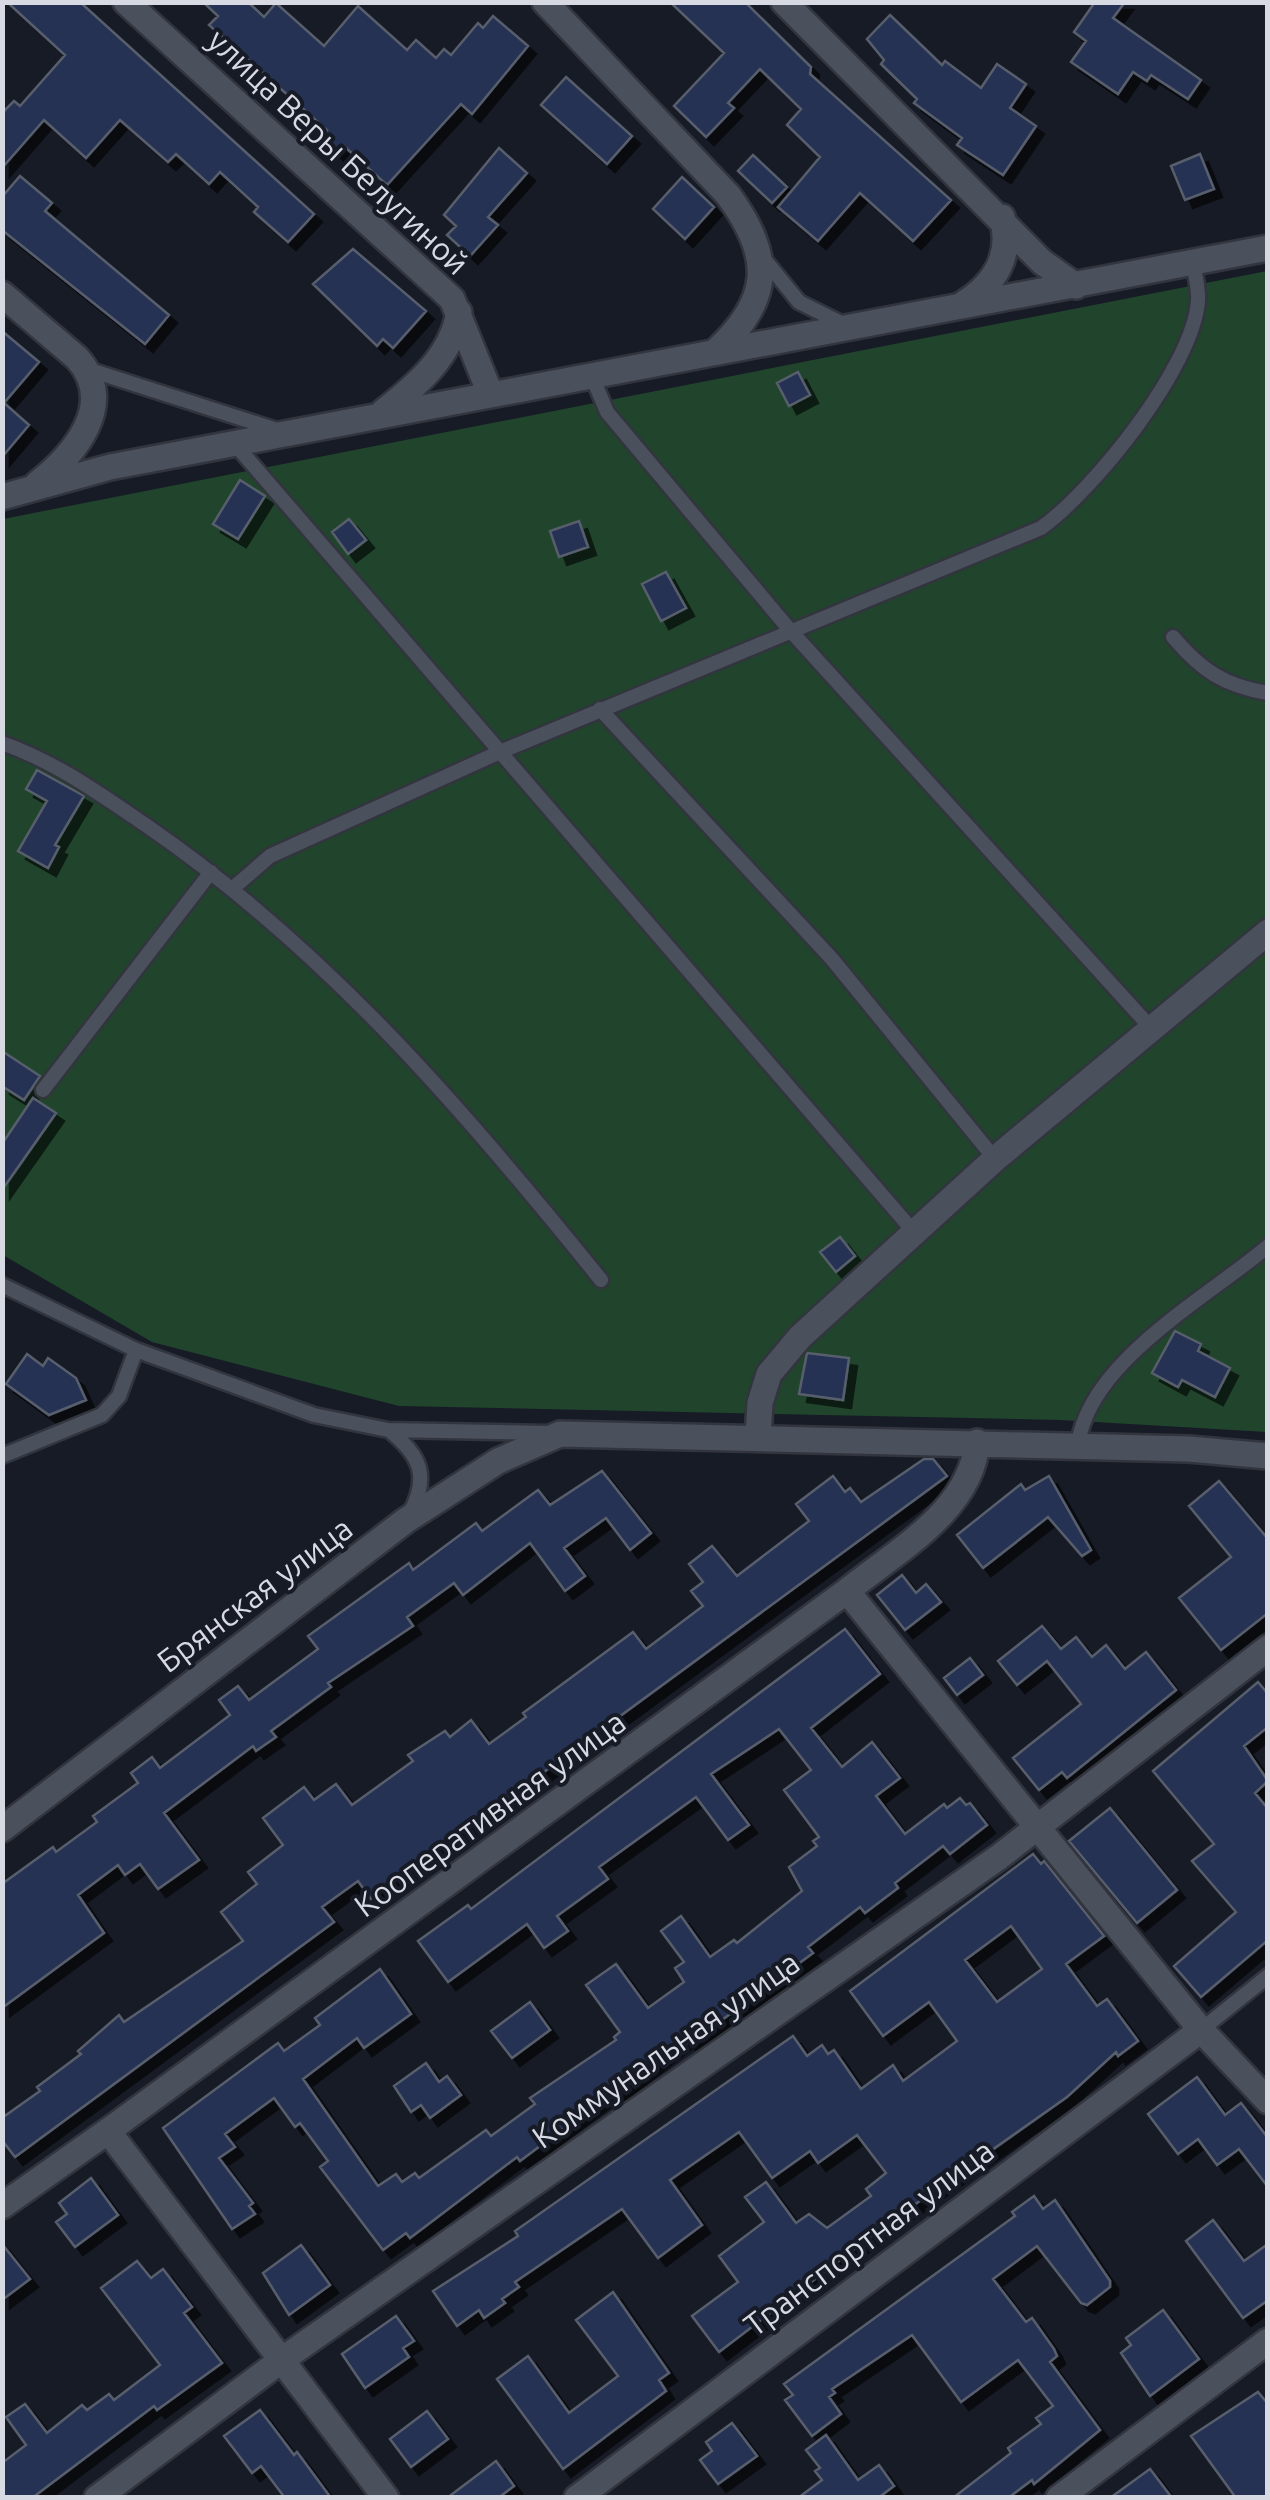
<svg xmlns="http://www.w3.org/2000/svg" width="1270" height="2500" viewBox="0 0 1270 2500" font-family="Ubuntu,sans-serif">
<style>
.green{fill:#20452c}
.building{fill:#253053;stroke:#585e6c;stroke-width:2.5;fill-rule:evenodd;filter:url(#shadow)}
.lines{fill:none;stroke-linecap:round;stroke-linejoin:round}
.service-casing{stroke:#32353e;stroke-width:19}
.minor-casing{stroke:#32353e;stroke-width:30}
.tertiary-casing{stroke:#32353e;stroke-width:30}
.service{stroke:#4b505d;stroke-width:14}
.minor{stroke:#4b505d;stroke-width:25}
.tertiary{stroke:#4b505d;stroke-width:25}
.labels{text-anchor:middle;stroke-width:8;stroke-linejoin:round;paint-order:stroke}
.street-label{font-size:32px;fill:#d7dae3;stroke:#171b26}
</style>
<defs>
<filter id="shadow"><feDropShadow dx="8" dy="8" stdDeviation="0" flood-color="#0009"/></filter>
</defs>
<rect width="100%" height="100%" fill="#171b26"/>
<path class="green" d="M1267,271V1432L1061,1420L399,1406L152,1342L3,1255V519Z"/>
<path class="building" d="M7,2H80L314,214L288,242L254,212L258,207L220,172L209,184L176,154L168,162L120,120L86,158L44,120L2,168V113L14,101L20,106L65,55Z
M203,2H248L264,17L276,3L324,46L358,6L407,50L416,40L436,58L444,49L451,55L478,23L483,28L493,16L528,46L472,114L461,104L387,185L344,146L337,154L320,138L327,130L209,25L218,16Z
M670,2H745L811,67L810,74L951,200L913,241L860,193L818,241L778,207L820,157L787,125L801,109L760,69L728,103L734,108L706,137L674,106L724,53Z
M1095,2H1125L1113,18L1201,80L1188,99L1151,75L1147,81L1133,72L1118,94L1071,62L1086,41L1074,32Z
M890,15L942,65L945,61L981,88L997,64L1026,84L1010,108L1036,126L1003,175L957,145L962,138L914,103L917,99L881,64L884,60L867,39Z
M566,77L632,136L607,164L541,105Z
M499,148L527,173L488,217L498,225L470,256L447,235L456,226L444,215Z
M1200,154L1214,189L1185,200L1171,166Z
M753,155L787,187L772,203L738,171Z
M20,176L52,203L45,211L169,315L145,344L2,230V197Z
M682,177L714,207L685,239L653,209Z
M353,249L426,311L393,348L383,339L377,346L313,284Z
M2,331L39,362L4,403L29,425L2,457Z
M798,372L810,395L789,406L777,383Z
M240,480L265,496L238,539L213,524Z
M349,519L366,540L348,554L332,532Z
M579,521L588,547L559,557L550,531Z
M666,572L686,608L661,621L642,584Z
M37,770L84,796L55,845L59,847L48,868L18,851L47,801L26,789Z
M2,1051L40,1076L24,1100L2,1086Z
M33,1098L56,1113L2,1190V1144Z
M840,1237L855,1256L836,1272L820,1252Z
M1175,1331L1201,1344L1198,1351L1230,1368L1215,1397L1182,1380L1178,1387L1152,1373Z
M807,1353L849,1358L843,1400L799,1394Z
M27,1354L43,1366L48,1358L76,1378L86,1400L49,1415L6,1384Z
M924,1459H933L947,1476L371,1899L358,1881L322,1907L334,1922L15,2157L2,2140V2118L40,2091L37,2087L81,2054L78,2051L119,2015L124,2022L243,1941L221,1912L257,1884L248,1872L283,1845L263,1818L304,1787L314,1800L336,1784L352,1805L413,1761L408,1755L445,1731L450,1737L471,1720L489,1744L526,1717L523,1713L633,1632L646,1649L703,1606L691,1591L703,1582L689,1564L712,1546L737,1576L809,1521L796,1504L833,1476L845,1492L850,1488L861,1502Z
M602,1471L651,1533L630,1550L606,1518L564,1548L585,1576L565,1591L530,1543L463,1595L454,1583L407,1617L413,1626L328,1683L331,1687L271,1731L276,1737L256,1751L253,1746L164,1813L199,1860L158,1889L140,1864L125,1875L118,1865L78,1895L104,1933L2,2008V1884L53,1847L56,1852L97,1822L93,1816L138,1783L131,1773L152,1757L160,1768L230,1715L219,1700L238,1686L249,1700L318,1649L308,1636L409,1563L413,1570L476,1523L482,1531L538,1490L550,1505Z
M1049,1476L1091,1550L1082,1556L1048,1517L983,1568L957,1535L1021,1484L1025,1490Z
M1219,1481L1268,1539V1613L1221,1650L1179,1598L1231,1557L1189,1506Z
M902,1575L916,1593L926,1584L941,1602L905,1630L877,1595Z
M1042,1626L1061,1649L1076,1637L1092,1657L1106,1645L1125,1669L1146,1652L1176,1690L1067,1778L1062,1772L1039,1790L1013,1758L1081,1704L1047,1661L1017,1685L998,1661Z
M845,1629L880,1674L811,1728L842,1767L872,1742L900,1778L876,1796L905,1834L944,1804L947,1808L960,1798L966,1805L970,1803L987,1825L950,1854L943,1846L895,1883L898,1888L865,1913L860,1907L808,1947L813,1953L726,2017L688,2043L686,2039L606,2101L604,2098L520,2161L517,2157L410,2238L406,2233L383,2250L320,2167L328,2161L300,2123L295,2127L274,2098L225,2134L235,2147L219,2158L253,2203L249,2206L255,2214L232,2229L163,2128L278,2043L284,2051L320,2025L315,2018L380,1969L411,2014L364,2048L357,2038L303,2079L378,2186L396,2174L402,2182L415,2173L419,2178L486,2130L491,2136L535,2104L530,2098L616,2040L614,2037L620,2032L586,1985L616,1964L648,2008L684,1982L675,1968L684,1962L661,1931L681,1916L710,1957L734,1940L737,1943L802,1891L789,1867L817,1846L813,1841L819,1837L784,1790L811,1770L779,1729L711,1774L749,1825L728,1840L696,1797L599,1867L608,1879L557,1916L568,1931L544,1948L527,1924L448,1982L418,1941L468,1905L471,1909Z
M970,1658L983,1675L957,1695L944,1678Z
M1258,1682L1268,1694V1727L1244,1746L1268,1781L1255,1793L1268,1809V1940L1201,1997L1174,1966L1236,1912L1192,1861L1214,1844L1153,1771Z
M1110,1808L1177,1890L1137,1923L1069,1841Z
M1033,1854L1041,1864L1044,1861L1104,1936L1066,1964L1097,2006L1107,1999L1138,2041L1118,2056L1116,2052L1067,2097L890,2222L719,2352L692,2316L738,2282L719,2256L764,2222L745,2197L766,2182L796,2223L809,2214L827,2228L871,2196L866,2189L886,2173L857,2135L818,2163L810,2151L772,2178L739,2132L670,2180L702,2225L658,2258L622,2209L515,2282L519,2287L502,2299L505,2303L484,2318L479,2310L457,2326L433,2291L518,2236L515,2231L793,2036L807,2056L822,2045L828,2054L834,2050L861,2089L893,2065L903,2081L957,2041L929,2002L883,2036L850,1991ZM1011,1926L1042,1969L997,2002L965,1960Z
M530,2002L550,2030L512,2058L491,2031Z
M426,2063L439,2082L447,2076L461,2095L430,2118L421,2105L411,2112L394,2086Z
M1197,2077L1225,2115L1241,2103L1268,2138V2187L1239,2149L1217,2165L1198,2139L1178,2154L1148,2114Z
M91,2178L118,2215L75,2247L56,2222L67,2214L59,2203Z
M1034,2196L1043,2209L1055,2200L1110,2281V2287L1087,2305L1081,2303L1037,2246L993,2279L1026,2322L1032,2318L1054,2349L1057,2356L1050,2362L1100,2430L1034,2484L1032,2480L1008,2498H953L1011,2453L1008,2448L1041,2424L1036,2418L1053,2406L1018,2360L961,2402L912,2335L832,2389L835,2393L829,2397L841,2414L812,2436L785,2400L793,2395L784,2384L1015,2216L1012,2212Z
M1213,2220L1244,2261L1268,2244V2300L1243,2318L1186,2241Z
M2,2244L30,2279L2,2300Z
M301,2245L330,2285L289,2315L263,2273Z
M137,2261L151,2278L163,2269L192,2307L184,2313L222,2363L157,2410L154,2406L32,2498H2V2463L26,2445L6,2417L25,2404L47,2433L82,2405L87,2410L109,2394L114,2400L160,2365L101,2288Z
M613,2292L669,2373L659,2380L666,2391L563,2469L497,2379L528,2356L569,2413L618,2376L576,2320Z
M1163,2310L1199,2359L1150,2396L1121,2353L1131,2345L1126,2338Z
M396,2316L414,2341L403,2348L409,2357L365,2388L342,2354Z
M1258,2392L1268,2404V2498H1236L1191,2436Z
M260,2410L294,2455L297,2452L331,2498H285L261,2466L252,2473L224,2436Z
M427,2411L448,2439L411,2467L390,2439Z
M732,2423L757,2456L718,2484L700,2460L712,2451L706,2442Z
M826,2435L858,2480L879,2465L894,2486L878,2498H798L822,2480L815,2471L820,2468L806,2450Z
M496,2461L514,2486L498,2498H447Z
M1150,2469L1172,2498H1110Z"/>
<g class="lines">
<defs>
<path id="service" d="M764,259L799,302L841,323
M87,369L277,430
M591,374L607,412L789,629L1152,1029
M234,443L914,1232
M1173,637C1201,670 1224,686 1268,693
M600,709L832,959L995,1159
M2,743C56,762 100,794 147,826C326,949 466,1112 601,1280
M232,889L270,856L500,752L1041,528C1094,490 1193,367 1198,301C1199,289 1195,275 1193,263
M43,1090L211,872
M2,1285L136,1350L314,1415L388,1430L549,1433
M389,1430C420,1455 430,1476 410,1513
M1078,1445C1088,1362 1207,1298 1268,1246
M2,1456L102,1415L119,1396L136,1350
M1201,2030L1268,1976"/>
<path id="minor" d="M126,2L452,299L490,393
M545,2L728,195C773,256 773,299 715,352
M784,2L1042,262L1076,286
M2,294L77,358C118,403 75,454 37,484
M963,304C995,284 1013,256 1002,217
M383,412C416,386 452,356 459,312
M2,497L110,467L1268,248
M758,1437L760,1403L769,1374L800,1337L995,1159L1268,932
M847,1591L1201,2030L1268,2101
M2,1829L405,1521L498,1461L560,1434L1189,1449L1268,1456
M108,2131L847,1591C895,1552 972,1510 977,1442
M97,2498L283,2359L999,1857L1268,1648
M577,2498L1201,2030
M1059,2498L1268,2341"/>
<path id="tertiary" d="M2,2206L108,2131L386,2498"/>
</defs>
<use href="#service" class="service-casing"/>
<use href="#minor" class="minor-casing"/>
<use href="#tertiary" class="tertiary-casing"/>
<use href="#service" class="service"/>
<use href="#minor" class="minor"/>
<use href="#tertiary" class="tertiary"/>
</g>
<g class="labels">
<g class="street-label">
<text transform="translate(338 152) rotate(43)" y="11">улица Веры Белугиной</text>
<text transform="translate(255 1595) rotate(-37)" y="11">Брянская улица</text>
<text transform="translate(490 1814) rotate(-36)" y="11">Кооперативная улица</text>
<text transform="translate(666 2050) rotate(-35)" y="11">Коммунальная улица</text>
<text transform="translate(869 2238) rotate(-37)" y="11">Транспортная улица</text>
</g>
</g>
<rect width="1270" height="2500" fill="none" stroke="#d7dae3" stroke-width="10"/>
</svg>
